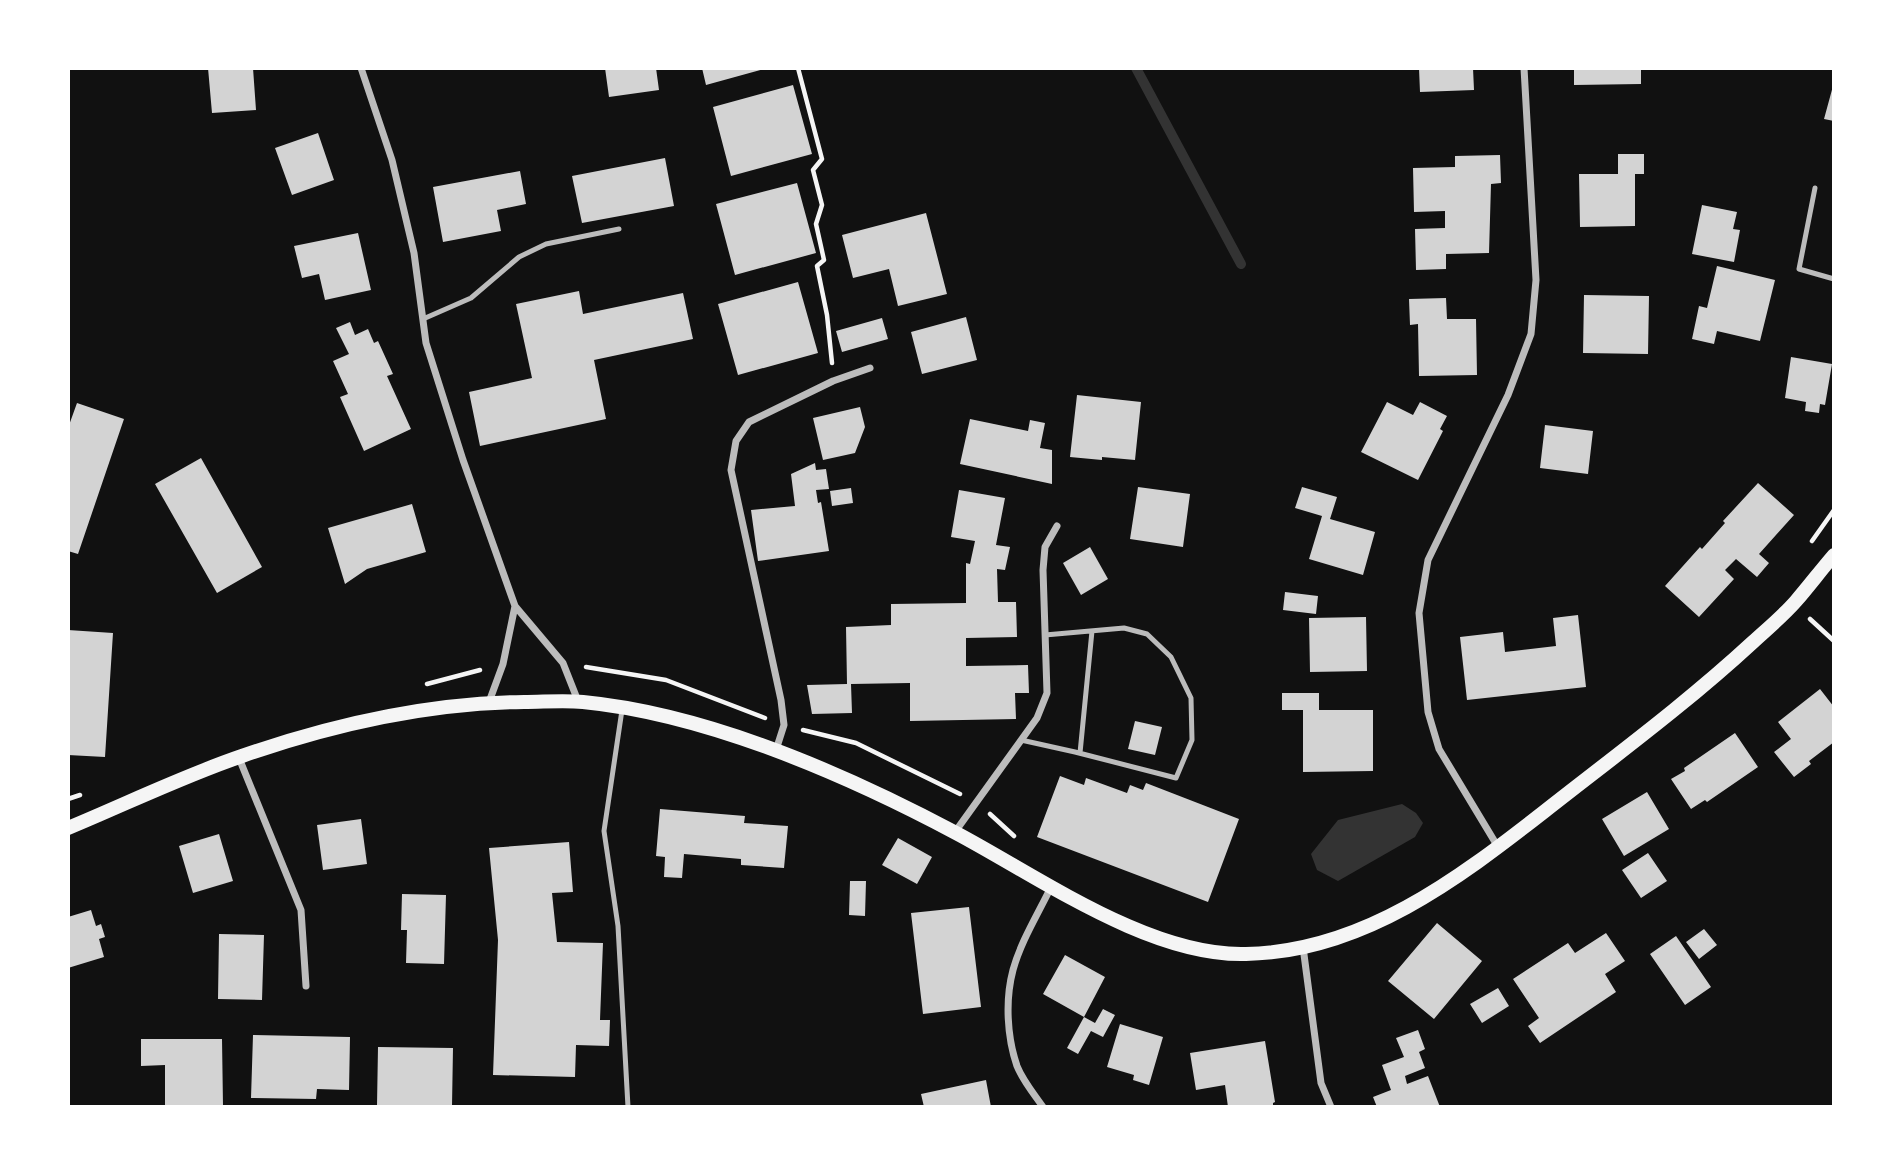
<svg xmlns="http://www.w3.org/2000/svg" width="1902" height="1175" viewBox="0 0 1902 1175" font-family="Ubuntu,sans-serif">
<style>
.water{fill:#333}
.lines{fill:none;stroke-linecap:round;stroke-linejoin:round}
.stream{stroke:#333;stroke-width:10}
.building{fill:#d3d3d3}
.path{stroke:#f5f5f5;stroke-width:4.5}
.service{stroke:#bcbcbc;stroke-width:5}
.minor{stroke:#bcbcbc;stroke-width:7}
.secondary{stroke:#f5f5f5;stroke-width:14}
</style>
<rect width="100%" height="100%" fill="#111"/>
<path class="water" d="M1402,804L1416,813L1423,823L1415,837L1338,881L1317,870L1311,854L1338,820Z"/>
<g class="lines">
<path class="stream" d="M1136,68L1241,264"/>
</g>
<path class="building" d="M208,68H253L256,110L212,113Z
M605,68H656L659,90L609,97Z
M702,68H763L764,69L706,85Z
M1419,68H1473L1474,90L1420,92Z
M1574,68H1641V84L1574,85Z
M793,85L812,154L731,176L713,107Z
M1833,86H1834V121L1824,119Z
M318,133L334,180L292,195L275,148Z
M1618,154H1644V174H1635V226L1580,227L1579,174H1618Z
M1500,155L1501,183L1491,184L1489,253L1446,254V269L1416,270L1415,229L1445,228V211L1414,212L1413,168L1455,167V156Z
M665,158L674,206L582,223L572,176Z
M520,171L526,204L497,210L501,231L443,242L433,187Z
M797,183L816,253L735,275L716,204Z
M1702,205L1737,212L1733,229L1740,230L1734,262L1692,254Z
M926,213L947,294L898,306L889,269L853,278L842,235Z
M358,233L371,290L325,300L319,274L302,278L294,246Z
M1717,266L1775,280L1760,341L1717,331L1714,344L1692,339L1699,306L1707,308Z
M798,282L818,353L738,375L718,304Z
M579,291L583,314L683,293L693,339L594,360L606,419L480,446L469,392L532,378L516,304Z
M1584,295L1649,296L1648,354L1583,353Z
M1446,298L1447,319H1476L1477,375L1419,376L1418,324L1410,325L1409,299Z
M966,317L977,360L922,374L911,332Z
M882,318L888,339L842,352L836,331Z
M350,322L355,335L368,329L374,343L378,341L393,374L387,376L411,429L364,451L340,397L348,394L333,361L349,354L336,328Z
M1791,357L1832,364L1825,405L1820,404L1819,413L1805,411L1806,402L1785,398Z
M1077,395L1141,402L1135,460L1102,457V460L1070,457Z
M1387,402L1413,415L1420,402L1447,416L1440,429L1443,431L1418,480L1361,452Z
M77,403L124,419L78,554L68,551V428Z
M860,407L865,427L855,453L823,460L813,418Z
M970,419L1028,431L1030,420L1045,423L1040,448L1052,450V484L960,464Z
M1545,425L1593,431L1588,474L1540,468Z
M201,458L262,567L217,593L155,484Z
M815,463L816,470L826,469L829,489L816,490L818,503L821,502L829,551L758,561L751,510L795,506L791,474Z
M1758,483L1794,515L1759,554L1769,563L1757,577L1736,559L1725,570L1734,579L1699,617L1665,586L1700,547L1702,549L1725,523L1723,521Z
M1138,487L1190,494L1183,547L1130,539Z
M1302,487L1337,497L1330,519L1375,532L1363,575L1309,559L1322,516L1295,508Z
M851,488L853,503L832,506L830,491Z
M959,490L1005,498L996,545L1010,547L1005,570L997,569L998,602H1016L1017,637L966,638V666L1028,665L1029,693H1015L1016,719L910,721V683L851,684L852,713L812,714L807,685L847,684L846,627L891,625V604L966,603V563L970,564L975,541L951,537Z
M412,504L426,552L367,569L345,584L328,528Z
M1090,547L1108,579L1081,595L1063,563Z
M1285,592L1318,596L1316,614L1283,610Z
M1578,615L1586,687L1467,700L1460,637L1503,632L1505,652L1556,646L1553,618Z
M1366,617L1367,671L1310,672L1309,618Z
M68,630L113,633L105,757L68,755Z
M1820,689L1834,707V742L1809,761L1811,764L1794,777L1774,752L1791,739L1778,722Z
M1282,693H1319V710H1373V771L1303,772V710H1282Z
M1135,721L1162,727L1155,755L1128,749Z
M1735,733L1758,767L1707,802L1705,800L1691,809L1671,779L1685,771L1684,768Z
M1060,776L1084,785L1086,778L1127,793L1130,785L1143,790L1146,783L1239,819L1208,902L1037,837Z
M1647,792L1669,829L1624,856L1602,819Z
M660,809L745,816L744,823L788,826L784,868L741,865V859L684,854L682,878L664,877L665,857L656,856Z
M361,819L367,864L323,870L317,825Z
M219,834L233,881L193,893L179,846Z
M898,838L932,857L917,884L882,865Z
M569,842L573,892L552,893L557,942L603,943L600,1020H610L609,1046L576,1045L575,1077L493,1075L498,940L489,848Z
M1648,853L1667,881L1641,898L1622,870Z
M850,881H866L865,916L849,915Z
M402,894L446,895L444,964L406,963L407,930H401Z
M969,907L981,1007L923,1014L911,913Z
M91,910L96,926L101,924L105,937L99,939L104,957L68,968V917Z
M1437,923L1482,961L1434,1019L1388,981Z
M1704,929L1717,945L1699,959L1686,942Z
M1606,933L1625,961L1605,974L1616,992L1540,1043L1528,1026L1539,1018L1513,979L1568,943L1575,953Z
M219,934L264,935L262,1000L218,999Z
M1676,936L1711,987L1685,1005L1650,954Z
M1065,955L1105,977L1084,1017L1043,994Z
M1498,988L1509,1006L1482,1023L1470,1004Z
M1103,1009L1115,1015L1103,1037L1091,1031L1078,1054L1067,1048L1084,1017L1095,1023Z
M1120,1024L1163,1037L1149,1085L1133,1080L1134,1075L1107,1067Z
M1418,1030L1425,1049L1419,1052L1425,1068L1405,1076L1407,1084L1428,1076L1440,1107H1377L1373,1097L1391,1090L1382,1065L1404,1057L1396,1038Z
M253,1035L350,1037L349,1090L317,1089L316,1099L251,1098Z
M141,1039H222L223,1106H165V1065L141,1066Z
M1265,1041L1275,1102L1273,1103V1107H1228L1225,1085L1196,1090L1190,1053Z
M378,1047L453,1048L452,1106L377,1105Z
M986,1080L991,1107H924L921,1094Z"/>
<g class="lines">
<path class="path" d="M798,68L822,159L813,170L822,205L816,224L824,260L817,266L827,315L832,363
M1812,541L1834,510
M1810,619L1834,641
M586,667L666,680L765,718
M427,684L480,670
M803,730L856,743L960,794
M68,799L80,795
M990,814L1014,836"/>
<path class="service" d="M1815,188L1799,269L1834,279
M423,319L471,298L519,257L546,244L619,229
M622,710L604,831L618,926L628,1107
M1021,740L1075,752L1176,778L1192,740L1191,698L1171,657L1147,634L1124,628L1045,635
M1080,753L1092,631"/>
<path class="minor" d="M361,68L392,160L414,253L426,343L463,460L515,606L503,664L489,702
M515,606L563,663L578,701
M776,750L784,725L781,700L731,470L736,441L749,422L833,381L870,368
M239,758L301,910L306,986
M955,832L1037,718L1047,693L1043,570L1045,547L1057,526
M1498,847L1439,749L1428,712L1419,613L1428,560L1508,395L1531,334L1536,280L1524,68
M1303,947L1321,1083L1331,1107
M1043,1107C1034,1094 1023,1081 1017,1066C1007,1037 1005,1000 1013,970C1021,941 1038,914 1051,887"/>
<path class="secondary" d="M68,828C126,804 183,776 242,756C334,724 427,703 524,702C543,702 564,700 583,702C707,714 847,775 956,833C1039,877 1150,957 1246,954C1362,952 1458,879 1545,811C1615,756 1687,703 1753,642C1767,629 1783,616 1796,601C1809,586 1821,570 1834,555"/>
</g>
<rect width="1902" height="1175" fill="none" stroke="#ffffff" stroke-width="140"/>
</svg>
